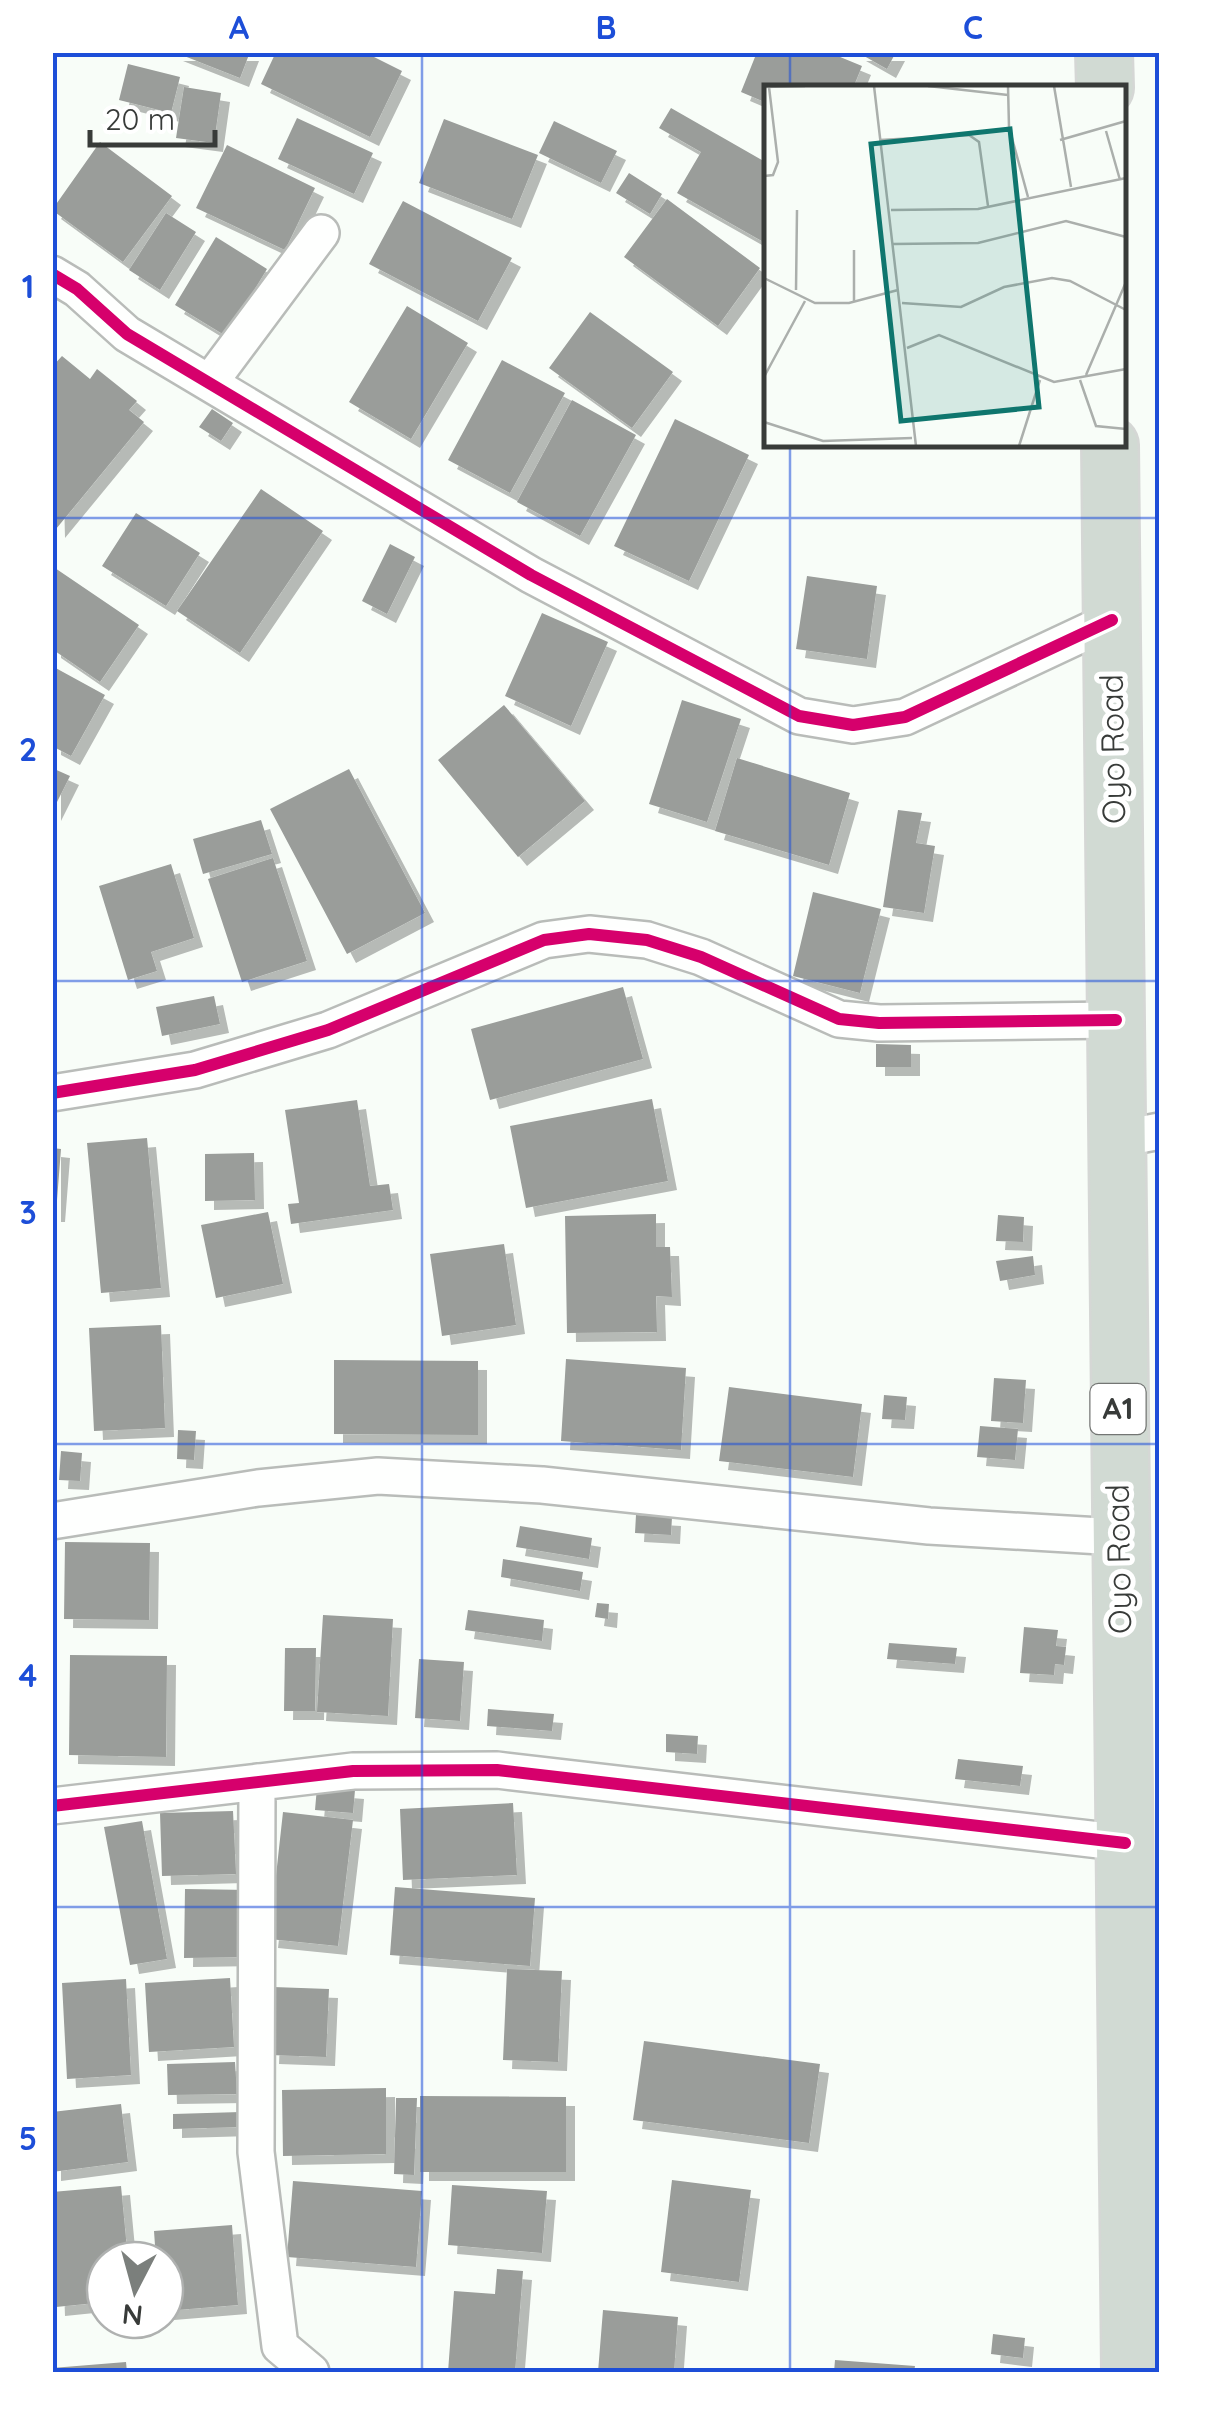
<svg xmlns="http://www.w3.org/2000/svg" width="1212" height="2425" viewBox="0 0 1212 2425" font-family="Quicksand,sans-serif">
<style>
.building{fill:#9a9d9a;filter:url(#shadow)}
.lines{fill:none;stroke-linecap:round;stroke-linejoin:round}
.street-casing{stroke:#b9bcb9;stroke-width:40}
.highway-casing{stroke:#d5d7d5;stroke-width:60}
.street{stroke:#fefffe;stroke-width:35}
.highway{stroke:#d1dad3;stroke-width:55}
.cycleway-casing{stroke:#fff;stroke-width:19}
.cycleway{stroke:#d6006c;stroke-width:12}
.grid{fill:none;stroke:#1d4ed8;stroke-width:2.5;stroke-opacity:0.55}
.labels{text-anchor:middle;stroke-width:10;stroke-linejoin:round;paint-order:stroke}
.shield{fill:#fff;stroke:#747674;stroke-width:2.5}
.shield-label{font-size:30px;font-weight:bold;fill:#383b39}
.street-label{font-size:32px;fill:#383b39;stroke:#fff}
.inset-road{fill:none;stroke:#abafac;stroke-width:2.5}
.view{fill:#0f766e;fill-opacity:0.15;stroke:#0f766e;stroke-width:5}
.inset-edge{fill:none;stroke:#383b39;stroke-width:5}
.neatline{fill:none;stroke:#1d4ed8;stroke-width:4}
.grid-label{font-size:32px;text-anchor:middle;font-weight:bold;fill:#1d4ed8}
</style>
<defs>
<filter id="shadow"><feDropShadow dx="9" dy="9" stdDeviation="0" flood-color="#0004"/></filter>
</defs>
<rect width="100%" height="100%" fill="#f8fdf8"/>
<path class="building" d="M174,52H250L240,78Z
M276,52H364L402,71L370,137L261,84Z
M757,52H828L862,66L853,88H767V103L741,92Z
M857,52H896L887,69Z
M128,64L180,77L171,113L119,100Z
M184,87L221,93L214,143L176,138Z
M671,108L767,163V244L677,193L701,152L659,128Z
M297,118L373,153L354,194L278,159Z
M444,119L538,155L512,219L419,183Z
M554,121L617,151L601,183L539,153Z
M100,142L172,196L123,262L52,210Z
M227,145L315,188L285,250L196,208Z
M629,173L662,194L650,214L616,193Z
M667,199L760,268L718,326L624,257Z
M403,201L512,258L478,321L369,264Z
M166,213L196,232L160,290L129,270Z
M216,237L267,269L226,336L175,305Z
M407,306L468,343L411,439L349,402Z
M590,312L673,372L632,428L549,368Z
M62,356L90,379L97,369L137,401L129,410L144,422L56,529L52,367Z
M502,360L565,393L510,493L448,460Z
M572,400L636,435L580,536L517,502Z
M212,409L233,423L221,441L199,427Z
M675,419L749,455L689,581L614,546Z
M261,489L323,531L240,653L177,611Z
M136,513L200,553L166,606L102,566Z
M390,544L415,557L387,614L362,601Z
M52,566L139,625L100,682L52,649Z
M807,576L877,586L867,659L796,649Z
M542,613L608,642L571,726L505,696Z
M52,666L105,695L71,756L52,746Z
M682,700L741,719L707,822L649,804Z
M504,705L585,801L518,857L438,760Z
M737,758L850,793L829,865L715,831Z
M52,768L70,776L52,812Z
M349,769L425,913L347,954L270,809Z
M898,810L922,813L916,843L935,846L924,913L883,907Z
M261,820L272,854L203,874L193,839Z
M273,858L307,961L242,982L208,879Z
M171,864L194,938L151,952L157,971L128,980L99,886Z
M813,892L881,909L860,993L793,976Z
M623,987L643,1059L490,1100L471,1029Z
M214,996L220,1024L162,1036L156,1007Z
M876,1044L911,1045V1067H876Z
M652,1099L668,1181L526,1208L510,1126Z
M357,1100L370,1186L389,1184L393,1210L291,1224L288,1204L299,1203L285,1110Z
M147,1138L161,1288L101,1293L87,1143Z
M52,1148L61,1149L56,1213H52Z
M254,1153L255,1200L205,1201V1154Z
M268,1212L283,1284L216,1298L201,1225Z
M656,1214V1247H670L672,1297L656,1296L657,1332L567,1333L565,1216Z
M998,1215L1024,1217L1023,1242L996,1241Z
M504,1244L516,1325L442,1336L430,1254Z
M1033,1256L1035,1275L1000,1281L996,1261Z
M161,1325L165,1428L94,1431L89,1328Z
M566,1359L686,1368L681,1450L561,1441Z
M334,1360L478,1361V1435L334,1434Z
M994,1378L1026,1380L1023,1423L991,1421Z
M729,1387L862,1404L853,1477L719,1461Z
M884,1395L907,1397L905,1420L882,1419Z
M980,1426L1018,1429L1015,1460L977,1457Z
M178,1430L196,1431L194,1460L177,1459Z
M61,1451L82,1453L80,1481L59,1480Z
M636,1515L672,1517L671,1535L635,1533Z
M520,1526L592,1538L589,1559L516,1547Z
M65,1542L150,1543L149,1620L64,1619Z
M503,1559L583,1572L580,1591L501,1577Z
M597,1603L609,1604L608,1619L595,1617Z
M468,1610L544,1620L542,1641L465,1630Z
M323,1615L393,1619L388,1716L317,1712Z
M1024,1627L1058,1630L1056,1646L1066,1647L1064,1665L1055,1664L1054,1675L1020,1673Z
M889,1643L957,1648L955,1664L887,1659Z
M285,1648H316L315,1711H284Z
M70,1655L167,1656L166,1757L69,1755Z
M419,1659L464,1662L460,1721L415,1718Z
M488,1709L554,1714L552,1731L487,1726Z
M666,1734L698,1736L697,1754L666,1752Z
M958,1759L1023,1766L1020,1786L955,1779Z
M317,1787L355,1790L353,1813L315,1810Z
M513,1803L517,1875L403,1880L400,1809Z
M233,1811L236,1874L162,1876L160,1813Z
M283,1812L353,1820L338,1946L269,1939Z
M142,1821L167,1959L130,1965L104,1827Z
M395,1887L535,1898L530,1966L390,1955Z
M185,1889L250,1890V1957L184,1958Z
M507,1969L562,1971L558,2062L503,2060Z
M230,1978L234,2047L149,2052L145,1983Z
M126,1979L131,2075L67,2079L62,1983Z
M273,1987L329,1989L326,2057L270,2055Z
M644,2041L820,2064L809,2143L633,2120Z
M235,2062L237,2094L168,2095L167,2064Z
M386,2088V2154L283,2156L282,2090Z
M420,2096L566,2097V2172H420Z
M396,2098H417L414,2175L394,2174Z
M121,2104L128,2162L52,2172V2112Z
M241,2112L242,2127L173,2129V2114Z
M672,2180L751,2190L739,2282L661,2272Z
M293,2181L422,2191L416,2267L287,2257Z
M452,2185L547,2191L542,2253L448,2245Z
M121,2186L128,2260H105V2302L56,2307L52,2192Z
M232,2225L238,2305L165,2311V2260H156L154,2231Z
M497,2269L523,2271L515,2372H448L454,2291L495,2294Z
M603,2310L678,2317L674,2372H598Z
M993,2334L1025,2338L1023,2358L991,2354Z
M835,2360L915,2366L914,2372H834Z
M126,2362L127,2372H52V2368Z"/>
<g class="lines">
<defs>
<path id="street" d="M52,274L77,289L127,334L531,575L799,716L853,725L905,717L1112,620
M210,382L321,233
M52,1093L195,1070L328,1030L544,940L589,934L647,940L701,957L839,1019L879,1023L1116,1020
M1118,1139L1160,1131
M52,1521L258,1488L378,1476L542,1485L929,1526L1118,1537
M257,1782L256,2152L280,2346L311,2372
M52,1806L353,1771L497,1770L1125,1843"/>
<path id="highway" d="M1104,52L1105,88
M1110,445L1130,2372"/>
</defs>
<use href="#street" class="street-casing"/>
<use href="#highway" class="highway-casing"/>
<use href="#street" class="street"/>
<use href="#highway" class="highway"/>
<defs>
<path id="cycleway" d="M52,274L77,289L127,334L531,575L799,716L853,725L905,717L1112,620
M52,1093L195,1070L328,1030L544,940L589,934L647,940L701,957L839,1019L879,1023L1116,1020
M52,1806L353,1771L497,1770L1125,1843"/>
</defs>
<use href="#cycleway" class="cycleway-casing"/>
<use href="#cycleway" class="cycleway"/>
</g>
<path class="grid" d="M422,52V2372M790,52V88M790,445V2372M52,518H1160M52,981H1160M52,1444H1160M52,1907H1160"/>
<g class="labels">
<rect class="shield" x="1090.5" y="1384" width="55" height="50" rx="8"/>
<g class="shield-label">
<text x="1118" y="1419">A1</text>
</g>
<g class="street-label">
<text transform="translate(1113 749) rotate(-91)" y="11">Oyo Road</text>
<text transform="translate(1119 1559) rotate(-91)" y="11">Oyo Road</text>
</g>
</g>
<g transform="translate(764 85)">
<rect width="362" height="362" fill="#f8fdf8"/>
<path class="inset-road" d="M110,1L152,361M164,1L244,10M244,1L245,42L264,112M290,1L307,102M0,2L41,1M342,46L356,95M116,55L205,50L215,57L224,121M296,55L362,36M0,91L9,90L14,77L5,2M127,125L214,124L362,93M129,159L214,158L302,136L362,152M0,193L51,218H85L134,205M32,205L33,125M90,217V165M138,218L197,222L240,202L288,193L306,196L362,225M143,263L175,250L290,297L362,284M322,290L362,197M0,292L41,216M316,295L332,341L362,344M0,337L59,356L148,353M255,361L276,295"/>
<path class="view" d="M246,44L275,322L137,336L107,59Z"/>
<rect width="362" height="362" class="inset-edge"/>
</g>
<rect width="1212" height="2425" fill="none" stroke="#ffffff" stroke-width="110"/>
<g transform="translate(135 2290) rotate(186)"><circle r="48" fill="#ffffff" stroke="#afb1b0" stroke-width="2.5"/>
<path d="M0-8L18 38L0 25L-18 38Z" fill="#7b7f7c"/>
<text y="-15" font-size="28" font-weight="bold" text-anchor="middle" fill="#383b39">N</text>
</g>
<path d="M90 130v15h125v-15" fill="none" stroke="#383b39" stroke-width="5"/>
<text x="105" y="130" font-size="30" fill="#383b39" stroke="#ffffff" stroke-width="8" paint-order="stroke">20 m</text>
<rect x="55" y="55" width="1102" height="2315" class="neatline"/>
<g class="grid-label">
<text x="239" y="39">A</text>
<text x="606" y="39">B</text>
<text x="973" y="39">C</text>
<text x="28" y="298">1</text>
<text x="28" y="761">2</text>
<text x="28" y="1224">3</text>
<text x="28" y="1687">4</text>
<text x="28" y="2150">5</text>
</g>
</svg>
